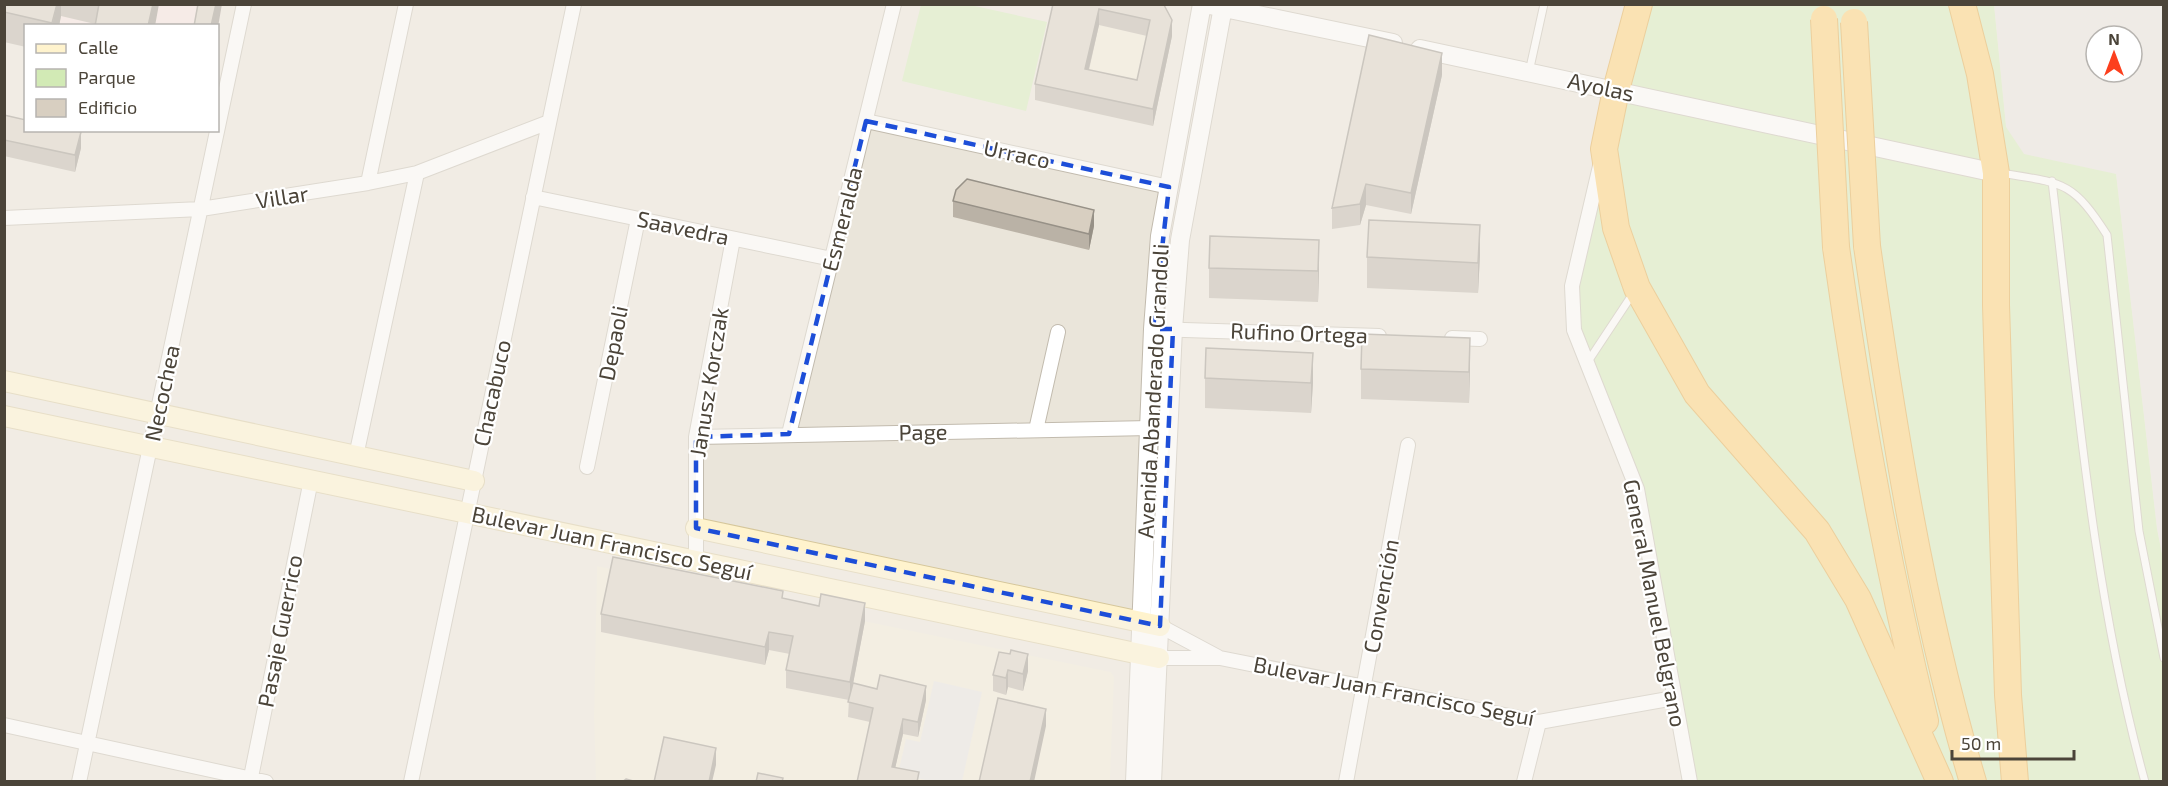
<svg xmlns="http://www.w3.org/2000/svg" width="2168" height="786" viewBox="0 0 2168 786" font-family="'Exo 2',sans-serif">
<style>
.residential{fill:#eae5da;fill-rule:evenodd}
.industrial{fill:#e6e2dd;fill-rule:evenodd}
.education{fill:#efe8d6}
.medical{fill:#f6e3e0}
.green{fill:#d2eab5}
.parking{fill:#e5e3e0}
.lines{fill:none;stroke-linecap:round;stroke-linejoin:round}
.service-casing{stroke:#c2bbae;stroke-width:9}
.minor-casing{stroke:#c2bbae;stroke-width:16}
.tertiary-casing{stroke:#c2bbae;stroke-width:20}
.secondary-casing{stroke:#d6c79b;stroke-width:22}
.motorway-casing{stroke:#e0a43c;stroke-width:28}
.service{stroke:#fff;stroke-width:7}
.minor{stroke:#fff;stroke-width:14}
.tertiary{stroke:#fff;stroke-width:18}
.secondary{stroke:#fff3cd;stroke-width:20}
.motorway{stroke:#ffcf6e;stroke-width:26}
.motorway-bridge-casing{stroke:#e0a43c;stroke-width:28;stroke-linecap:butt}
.motorway-bridge{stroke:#ffcf6e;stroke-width:26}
.wall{fill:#bab2a6;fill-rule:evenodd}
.shaded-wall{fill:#979187}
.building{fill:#d8cfc1;stroke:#979187;stroke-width:1.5;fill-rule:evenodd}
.marked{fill:none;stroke:#1d4ed8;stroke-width:4.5;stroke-dasharray:12 8;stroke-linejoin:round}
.labels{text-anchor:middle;stroke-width:4.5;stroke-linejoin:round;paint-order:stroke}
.street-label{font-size:22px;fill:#4b4439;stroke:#fff}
</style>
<rect width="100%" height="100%" fill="#f6f3ec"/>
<path class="residential" d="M5,5H1994L2006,127L2116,174L2157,529L2163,559V781L5,782ZM26,26H218V130H26Z"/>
<path class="industrial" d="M1994,5H2163V559L2157,529L2116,174L2024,154L2006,127ZM2096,36H2132V72H2096Z"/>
<path class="education" d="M1056,5L1172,36L1153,126L1035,100Z
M597,566L1111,672L1114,677L1110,781L596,782L594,717Z"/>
<path class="medical" d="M5,5H222L218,26H26Z"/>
<path class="green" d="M921,5H970L1047,22L1026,111L902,81Z
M1639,5H1994L2006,127L2024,154L2116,174L2157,529L2163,559V781H1690L1637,489L1586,365L1572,286Z"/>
<path class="parking" d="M934,681L982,692L962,781H930L898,774L906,739L920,742Z"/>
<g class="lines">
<defs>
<path id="service" d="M1529,72L1544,4
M2000,173C2062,183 2072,180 2107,235L2139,531L2164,658
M2052,181C2076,382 2091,586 2145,782
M1587,363L1634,292"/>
<path id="minor" d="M866,121L1169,187
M1600,166L1572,286L1574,330L1637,489L1690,782
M368,183L406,4
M533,197L832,259
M4,218L201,209L368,183L417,173L549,122
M1153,329L1379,336
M1452,338L1480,339
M1036,430L1058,332
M789,434L894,4
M696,437L1150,428
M356,456L417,173
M587,467L638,219
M696,561V437L733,239
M1160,626L1218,657
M1159,658H1220L1539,722L1674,698
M4,725L266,782
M79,782L244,4
M250,782L311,480
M411,782L574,4
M1346,782L1408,445
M1524,782L1539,722"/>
<path id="tertiary" d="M1205,4L1393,43
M1420,49L1996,173
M1135,782L1153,329L1160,236L1202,4
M1152,782L1173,329L1180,240L1223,7"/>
<path id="secondary" d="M4,381L474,481
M4,416L1159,658
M696,528L1160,626"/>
<path id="motorway" d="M1639,4L1616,90L1604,149L1616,228L1637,288L1697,394L1817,531L1858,599L1940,782
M1962,4L1980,74L1996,173V305L2008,695L2015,782
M1867,246C1893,426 1921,607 1973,782
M1836,247C1858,407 1887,564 1925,721"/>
</defs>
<use href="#service" class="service-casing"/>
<use href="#minor" class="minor-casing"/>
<use href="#tertiary" class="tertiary-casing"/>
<use href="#secondary" class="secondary-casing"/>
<use href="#motorway" class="motorway-casing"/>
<use href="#service" class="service"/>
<use href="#minor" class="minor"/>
<use href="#tertiary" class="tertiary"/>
<use href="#secondary" class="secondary"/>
<use href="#motorway" class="motorway"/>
<defs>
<path id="motorway-bridge" d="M1824,19L1836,247
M1854,22L1867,246"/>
</defs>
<use href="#motorway-bridge" class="motorway-bridge-casing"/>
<use href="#motorway-bridge" class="motorway-bridge"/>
</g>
<path class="wall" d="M4,4H159L95,24L61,16L59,26H26V47L4,42Z
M1053,4H1161L1172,36L1153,126L1035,100V84ZM1099,25L1147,36L1137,80L1089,70Z
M1442,75L1411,214L1366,205L1360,225L1332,229V208Z
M4,115L81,148L75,172L4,156Z
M953,201L1094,226L1089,250L953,217Z
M1480,255L1478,293L1367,288V257Z
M1209,268L1319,270L1318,302L1209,298Z
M1470,368L1469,403L1361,399V369Z
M1205,378L1313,383L1311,413L1205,408Z
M783,599L865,621L853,683L926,700L918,737L903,734L895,768L919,782H857L870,722L848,717L849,700L786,688V670L790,654L769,650L765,665L601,632V614Z
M999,652L1028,671L1023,691L1008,687L1006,695L993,691V675Z"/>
<path class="shaded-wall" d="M57,4H61V16L59,26H52Z
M153,4H159L155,26H148Z
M216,4H222L218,27V26H211Z
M1099,9V25L1085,85V69Z
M1172,20V36L1153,126V109Z
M1442,53V75L1411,214V193Z
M81,132V148L75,172V155Z
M1366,184V205L1360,225V204Z
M1094,210V226L1089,250V234Z
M1480,225V255L1478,293V263Z
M1319,240V270L1318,302V271Z
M1470,338V368L1469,403V372Z
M1313,353V383L1311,413V383Z
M865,603V621L850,700V682Z
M769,632V650L765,665V647Z
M1028,654V671L1023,691V674Z
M1008,670V687L1006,695V678Z
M926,686V700L918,737V722Z
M1046,709V726L1034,782H1030Z
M903,719V734L892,782V767Z
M716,748V765L712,782H709Z"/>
<path class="building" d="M4,4H57L52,23L4,12Z
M99,4H153L148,26H95Z
M198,4H216L211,26H194Z
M1053,4L1164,5L1172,20L1153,109L1035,84ZM1099,9L1150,20L1137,80L1085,69Z
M1369,35L1442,53L1411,193L1366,184L1360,204L1332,208Z
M4,115L26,120V130H74L81,132L75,155L4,140Z
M967,179L1094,210L1089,234L953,201L956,190Z
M1369,220L1480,225L1478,263L1367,257Z
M1210,236L1319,240L1318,271L1209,268Z
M1362,334L1470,338L1469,372L1361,369Z
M1206,348L1313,353L1311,383L1205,378Z
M613,557L783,591L782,598L819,606L821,594L865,603L850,682L786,670L793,636L769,632L765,647L601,614Z
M1011,650L1028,654L1023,674L1008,670L1006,678L993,675L999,652L1010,654Z
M880,675L926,686L918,722L903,719L892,767L919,772L917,782H857L873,708L848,702L853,683L877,689Z
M998,698L1046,709L1030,782H979Z
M664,737L716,748L709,782H654Z
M758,773L783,778L782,782H756Z
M626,779L637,782H622Z"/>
<path d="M0 0H2168V786H0ZM866,121L1169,187L1153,329H1173L1160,626L696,528V437L789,434Z" fill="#f6f3ec" fill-opacity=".55" fill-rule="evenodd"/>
<path class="marked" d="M866,121L1169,187L1153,329H1173L1160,626L696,528V437L789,434Z"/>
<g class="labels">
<g class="street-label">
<text transform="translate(1601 87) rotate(12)" y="8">Ayolas</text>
<text transform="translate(1017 154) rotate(12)" y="8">Urraco</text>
<text transform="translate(282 197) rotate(-9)" y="8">Villar</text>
<text transform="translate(842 219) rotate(-76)" y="8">Esmeralda</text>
<text transform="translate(683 228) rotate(12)" y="8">Saavedra</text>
<text transform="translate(1299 333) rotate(2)" y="8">Rufino Ortega</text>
<text transform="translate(613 343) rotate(-79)" y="8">Depaoli</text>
<text transform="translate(709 382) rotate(-81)" y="8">Janusz Korczak</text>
<text transform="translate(1153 391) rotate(-87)" y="8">Avenida Abanderado Grandoli</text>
<text transform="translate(162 393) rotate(-78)" y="8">Necochea</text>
<text transform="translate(492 393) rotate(-78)" y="8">Chacabuco</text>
<text transform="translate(923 432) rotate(-1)" y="8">Page</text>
<text transform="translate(612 543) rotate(12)" y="8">Bulevar Juan Francisco Seguí</text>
<text transform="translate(1381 596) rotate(-80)" y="8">Convención</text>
<text transform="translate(1655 603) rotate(79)" y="8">General Manuel Belgrano</text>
<text transform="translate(280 631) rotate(-79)" y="8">Pasaje Guerrico</text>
<text transform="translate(1394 691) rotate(11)" y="8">Bulevar Juan Francisco Seguí</text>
</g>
</g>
<rect width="2168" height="786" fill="none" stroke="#4b4439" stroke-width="12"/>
<rect x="24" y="24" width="195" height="108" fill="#ffffff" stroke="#b7b4b0" stroke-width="1.5"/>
<rect x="36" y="44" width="30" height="9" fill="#fff3cd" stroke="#b7b4b0" stroke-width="1.5"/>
<text x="78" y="54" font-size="18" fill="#4b4439">Calle</text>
<rect x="36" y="69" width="30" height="18" fill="#d2eab5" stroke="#b7b4b0" stroke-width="1.5"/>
<text x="78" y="84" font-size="18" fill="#4b4439">Parque</text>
<rect x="36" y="99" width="30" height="18" fill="#d8cfc1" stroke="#b7b4b0" stroke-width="1.5"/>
<text x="78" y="114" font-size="18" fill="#4b4439">Edificio</text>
<g transform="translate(2114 54)"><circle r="28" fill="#ffffff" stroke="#b7b4b0" stroke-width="1.5"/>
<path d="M0-4.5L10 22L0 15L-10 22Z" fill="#fc3f1d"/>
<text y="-9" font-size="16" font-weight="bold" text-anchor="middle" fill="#4b4439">N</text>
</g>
<path d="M1952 750v9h122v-9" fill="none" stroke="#4b4439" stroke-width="3"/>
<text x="1961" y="750" font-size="18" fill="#4b4439" stroke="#ffffff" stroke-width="4.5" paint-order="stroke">50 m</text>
</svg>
